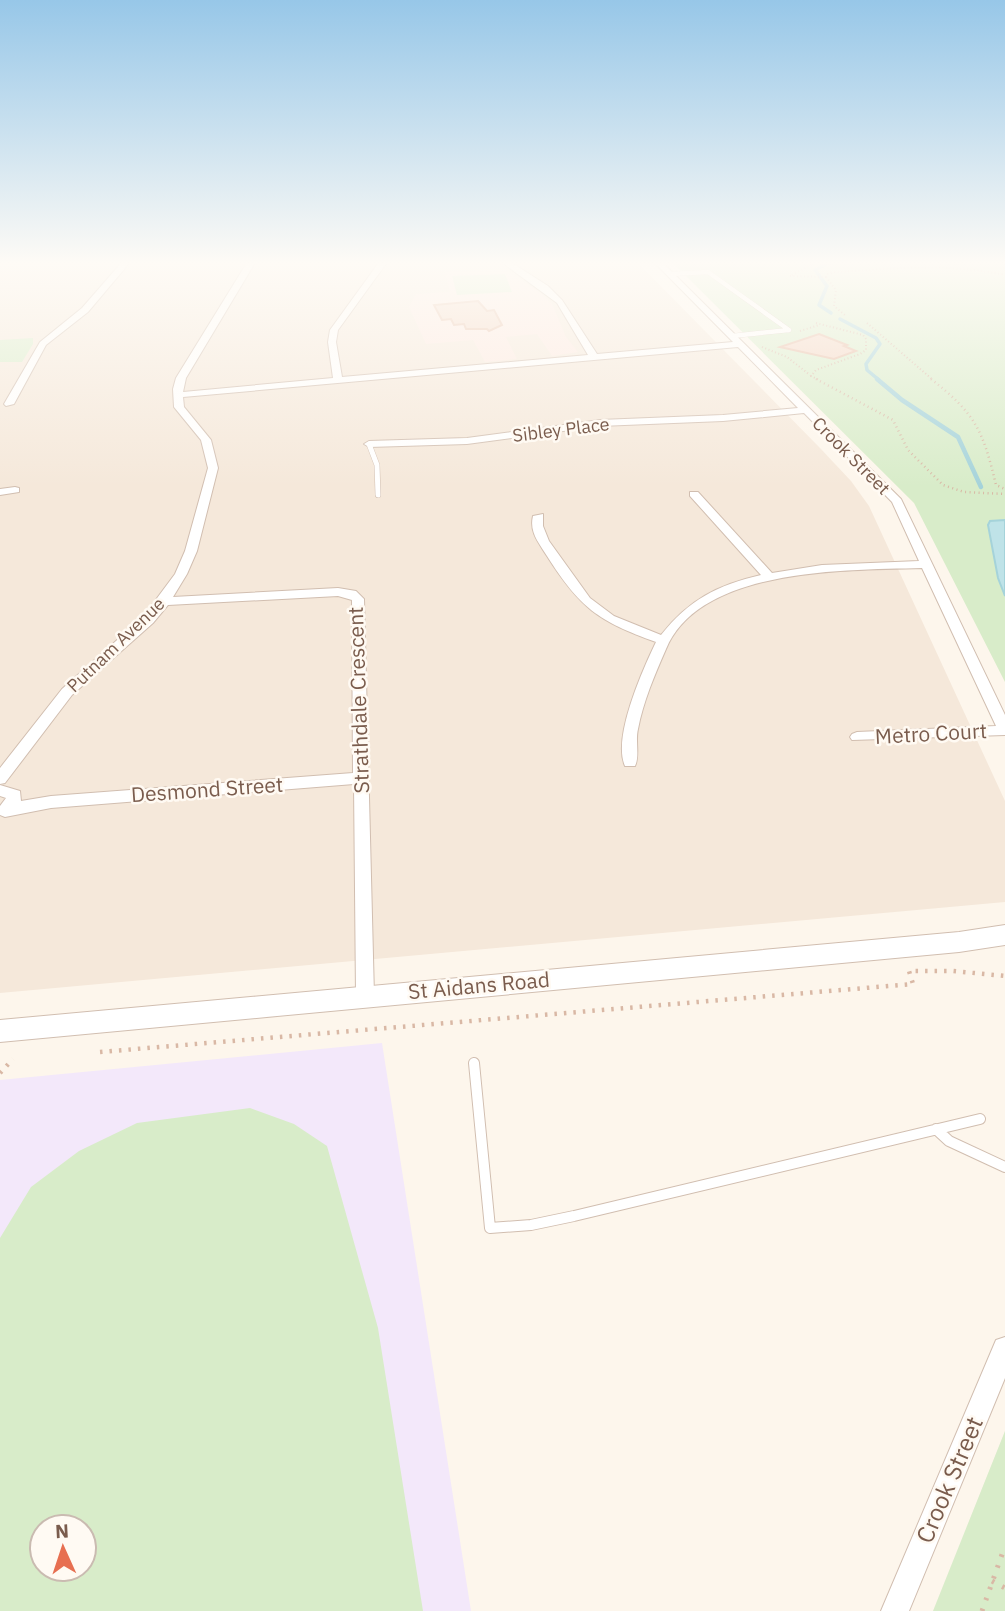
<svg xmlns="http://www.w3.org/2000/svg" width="1005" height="1611" viewBox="0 0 1005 1611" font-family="'IBM Plex Sans',sans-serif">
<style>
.residential{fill:#f5e8da}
.commercial{fill:#fde8e0}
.education{fill:#f3e8fa;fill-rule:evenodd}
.green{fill:#d8ecc9;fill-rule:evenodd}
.water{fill:#bfe3e8;stroke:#a5d3da;stroke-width:2}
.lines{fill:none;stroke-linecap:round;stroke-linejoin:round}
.stream-far1{stroke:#a5d3da;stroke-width:3.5}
.stream{stroke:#a5d3da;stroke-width:4.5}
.building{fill:#f3d5c3;stroke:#e6bba3;stroke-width:2}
.service-far2-casing{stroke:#d1beb0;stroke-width:5}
.service-far1-casing{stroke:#d1beb0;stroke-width:6}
.service-casing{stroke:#d1beb0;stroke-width:12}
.minor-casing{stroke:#d1beb0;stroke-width:2}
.tertiary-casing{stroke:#d1beb0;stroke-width:2}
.path-far3{stroke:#d9b8a5;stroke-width:2;stroke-dasharray:1 2.5;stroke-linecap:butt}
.path-far2{stroke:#d9b8a5;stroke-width:2.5;stroke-dasharray:1 3.5;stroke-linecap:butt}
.path-far1{stroke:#d9b8a5;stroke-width:4.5;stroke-dasharray:2.5 7;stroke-linecap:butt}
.path{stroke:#d9b8a5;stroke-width:5;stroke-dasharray:2.5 9;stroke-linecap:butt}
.service-far2{stroke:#fff;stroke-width:4.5}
.service-far1{stroke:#fff;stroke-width:5}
.service{stroke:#fff;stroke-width:10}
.minor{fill:#fff;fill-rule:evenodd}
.tertiary{fill:#fff;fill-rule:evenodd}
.labels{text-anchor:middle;stroke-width:5;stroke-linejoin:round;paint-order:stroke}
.far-street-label{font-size:18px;fill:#7a5c4d;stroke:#fffaf3}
.street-label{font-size:21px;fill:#7a5c4d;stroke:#fffaf3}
.near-street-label{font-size:24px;fill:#7a5c4d;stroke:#fffaf3}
</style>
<rect width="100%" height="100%" fill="#fdf6ec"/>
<path class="residential" d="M0,261H636L820,448L851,481L869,506L1005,801V902L0,993Z"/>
<path class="commercial" d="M505,269L539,292L552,304L566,337L578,352L552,356L537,334L506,337L517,359L485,362L473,340L426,344L409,307L416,294L450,292L445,272Z"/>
<path class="education" d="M382,1043L471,1611H0V1080ZM42,1527H84V1569H42Z"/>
<path class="green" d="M671,261H1005V682L914,503Z
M505,274L512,292L457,295L452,276Z
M33,338V344L22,362H0V340Z
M250,1108L294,1124L327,1146L378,1328L423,1611H0V1238L31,1187L79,1151L137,1123ZM42,1527H84V1569H42Z
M1005,1431V1611H933Z"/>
<path class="water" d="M1005,520V596L998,578L988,525L990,521Z"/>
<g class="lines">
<path class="stream-far1" d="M831,313L819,305L827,286L815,270L829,263L845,261
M840,319L876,338L880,344L866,364L867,370L879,380"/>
<path class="stream" d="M877,379L902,400L958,437L981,487"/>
</g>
<path class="building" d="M478,301L487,311L494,310L502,325L489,331L487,329H466L464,324L454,325L451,319L442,320L434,305Z
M819,334L847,345L844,346L856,351L834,359L780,347Z"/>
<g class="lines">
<defs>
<path id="service-far2" d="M671,274L708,272L789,330
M732,336L789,330"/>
<path id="service-far1" d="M369,444L377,465L378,495"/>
<path id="service" d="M474,1063L490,1228L531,1225L574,1216L980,1119
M936,1129L949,1141L1005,1167"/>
<path id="minor" d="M123,261H131L88,312L46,345L14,404L6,406L4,404L40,342L82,308Z
M248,261H256L186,378L183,392L333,378L328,342L330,330L380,261H388L338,330L336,342L342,377L588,355L557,303L500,261H509L548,286L562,300L597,354L733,342L653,261H661L901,499L1005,715V735L852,740L850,737L852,734L857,732L996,726L922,568C849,570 700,567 666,649C655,674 643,702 638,729C635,741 640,756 635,766H625C612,738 643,669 656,642C598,621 580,608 547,556C539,543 529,532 533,516L543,514V526L549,541L590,598L614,616L661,635C689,600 717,585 761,575L690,496V492H698L772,573L822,565L919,561L892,502L804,413L723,421L600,426L467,444L369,447L364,444L369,441L467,438L600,420L723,415L798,408L738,347L183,397L184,407L211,440L218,468L197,551L187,574L173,597L338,588L356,591L364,599L374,996L372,1002L365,1004L358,1002L356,996L354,784L51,808L5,817L0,815V806L6,798L0,796V785L20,791L21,801L51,796L353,773L352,600L338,596L168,605L153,623L72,695L5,783L0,784V768L62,689L143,617L175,574L185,551L208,468L201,440L174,407L173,389L176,378Z
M15,487L19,488V492L0,495V489Z
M1005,1337V1378L909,1611H881L996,1340Z"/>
<path id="tertiary" d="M1005,925V945L959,952L0,1042V1020L959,932Z"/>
</defs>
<use href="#service-far2" class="service-far2-casing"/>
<use href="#service-far1" class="service-far1-casing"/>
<use href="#service" class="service-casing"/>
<use href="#minor" class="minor-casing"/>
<use href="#tertiary" class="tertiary-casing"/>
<path class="path-far3" d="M944,261L959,264
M792,275L818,261
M790,276L826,277
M826,277L827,274L837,272C894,268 949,263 1005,275
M826,277L836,290L834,306L846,316
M816,323L863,335L866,339V350L860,354L816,370L811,376L819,380
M867,323L933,380
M800,331L819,325
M762,347L787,357L810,375"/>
<path class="path-far2" d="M816,379L893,420L908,450L943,485L964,492L1005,494
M931,379C976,414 983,431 996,485L1005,489"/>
<path class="path-far1" d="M100,1052L913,984L909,971H953L1005,976
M0,1073L13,1059"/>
<path class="path" d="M992,1581L1005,1588
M982,1611L1005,1546"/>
<use href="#service-far2" class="service-far2"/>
<use href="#service-far1" class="service-far1"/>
<use href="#service" class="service"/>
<use href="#minor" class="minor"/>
<use href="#tertiary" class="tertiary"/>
</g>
<linearGradient id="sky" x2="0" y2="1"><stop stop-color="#97c7e8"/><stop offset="0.54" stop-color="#fefbf6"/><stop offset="1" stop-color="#fefbf6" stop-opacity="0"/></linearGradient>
<rect width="1005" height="487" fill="url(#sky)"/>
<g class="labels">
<g class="far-street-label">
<text transform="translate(561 430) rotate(-7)" y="6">Sibley Place</text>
<text transform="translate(851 456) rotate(45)" y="6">Crook Street</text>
<text transform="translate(116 645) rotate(-44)" y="6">Putnam Avenue</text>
</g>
<g class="street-label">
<text transform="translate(359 700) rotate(-92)" y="7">Strathdale Crescent</text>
<text transform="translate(931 734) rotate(-3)" y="7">Metro Court</text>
<text transform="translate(207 790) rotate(-4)" y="7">Desmond Street</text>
<text transform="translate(479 986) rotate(-5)" y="7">St Aidans Road</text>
</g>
<g class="near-street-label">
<text transform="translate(950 1480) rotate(-67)" y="8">Crook Street</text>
</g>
</g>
<g transform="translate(63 1548) rotate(357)"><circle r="33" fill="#fffaf3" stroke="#cabbb1" stroke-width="2"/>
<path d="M0-5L12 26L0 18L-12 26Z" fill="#e76f51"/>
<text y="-10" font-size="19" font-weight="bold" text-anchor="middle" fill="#7a5c4d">N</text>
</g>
</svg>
